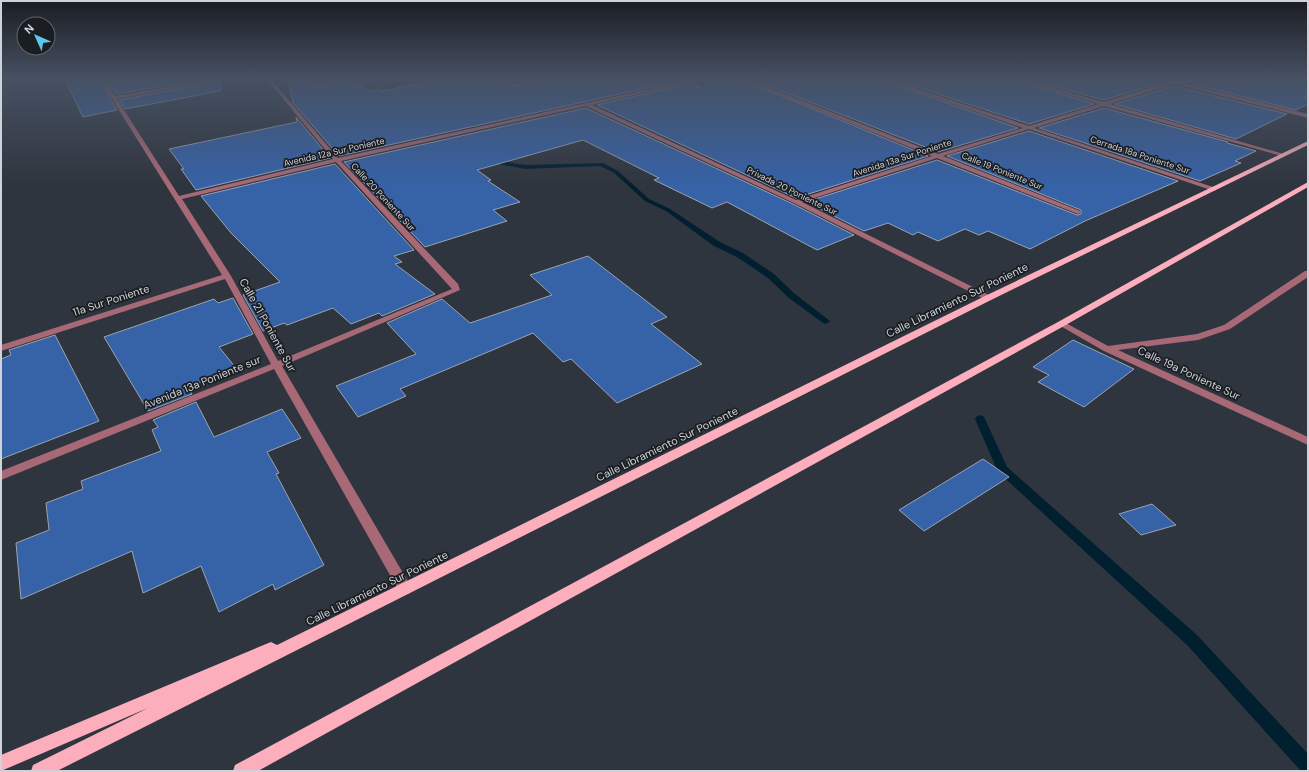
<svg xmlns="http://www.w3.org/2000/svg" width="1309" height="772" viewBox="0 0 1309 772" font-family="'DM Sans',sans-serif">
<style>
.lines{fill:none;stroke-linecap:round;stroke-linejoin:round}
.stream{fill:#001f2f;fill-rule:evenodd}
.building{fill:#3662a8;stroke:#9ca3af}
.minor{fill:#a86976;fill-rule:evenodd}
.major{fill:#fcaebd;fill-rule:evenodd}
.labels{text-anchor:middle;stroke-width:3.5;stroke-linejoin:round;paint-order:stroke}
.far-street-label{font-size:9px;fill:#cfd3d9;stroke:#1a1d21}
.street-label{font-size:11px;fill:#cfd3d9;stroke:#1a1d21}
</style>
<rect width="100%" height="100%" fill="#2f353e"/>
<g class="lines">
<path class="stream" d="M372,78H377L393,88L386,95L385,100L380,99L382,94L388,88Z
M489,159L525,165L603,163L618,171L649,199L670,209L720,242L743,253L774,274L795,294L830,321L826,324L823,323L789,298L768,278L737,257L714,246L666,211L645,201L614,173L600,166L525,169L487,162L486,161Z
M980,415L984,417L985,419L1007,467L1197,635L1308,754V771H1301L1187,645L998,472L975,419L976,417Z"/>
</g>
<path class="building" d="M64,78H98L109,96L108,99L111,100L117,110L83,117Z
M105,78H211L116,94Z
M288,78H308L316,85L352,79L369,91L380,89L382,91L443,78H493L515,86L559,79L560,78H677L683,80L339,156L293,103Z
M503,78H544L520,82Z
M708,78H737L928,156L796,198L597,105L691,83L704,89L705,80Z
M748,78H876L1018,128L938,152Z
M889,78H1010L1094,104L1029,124Z
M1023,78H1154L1163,82L1104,100Z
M1220,78H1308V95L1304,97L1308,99V104L1296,110L1193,84L1215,82Z
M220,81V91L125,109L119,100Z
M1174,86L1287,114L1236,139L1115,104Z
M586,108L793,204L854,235L817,250L727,202L712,208L654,180L659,178L583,140L477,170L491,180L488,181L520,202L493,210L507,221L425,247L344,162Z
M1104,108L1228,142L1227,143L1256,151L1235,161L1241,163L1200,181L1039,128Z
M296,117L330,158L196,190L181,169H184L169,149L297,122Z
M1029,131L1178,181L1085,221L1030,249L988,231L979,235L965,229L938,241L918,232L913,235L888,223L864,231L806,202L937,160L1077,215L1081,214V210L947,156Z
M335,164L414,250L394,256L402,262L395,264L435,294L382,316L379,313L351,324L333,308L287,325L284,323L263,331L243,295L280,282L231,233L201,196Z
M588,256L667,317L651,324L702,364L617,403L571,359L563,362L533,333L400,389L406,396L358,417L336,386L416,354L387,323L442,299L470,323L552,295L530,275Z
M233,298L253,334L219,347L236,368L188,387L192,394L148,411L104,337L214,299L218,303Z
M55,335L99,421L1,459V359L11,355L9,350Z
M1073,340L1134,369L1084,407L1038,382L1049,375L1033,367Z
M196,402L214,437L282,409L301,438L267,452L279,473L276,474L324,565L275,590L273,584L219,612L201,566L143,593L132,551L21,599L16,543L49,530L46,503L83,489L81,481L161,451L152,430L158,427L153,420Z
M983,459L1009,477L924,531L899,510Z
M1152,504L1176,525L1141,535L1119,514Z"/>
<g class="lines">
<path class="minor" d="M99,78H103L115,96L220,78H230L117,99L179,196L333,159L266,78H270L338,158L699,78H707L592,105L796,200L932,156L738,78H744L938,154L1023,128L877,78H884L1029,126L1099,104L1011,78H1018L1104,102L1168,82L1155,78L1173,81L1218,78L1215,81L1183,83L1308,114V118L1174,84L1110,104L1287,155L1282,156L1104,106L1034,128L1216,188V190L1214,191L1029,129L943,156L1080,211V213L1078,214L937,158L802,202L991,296L992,298L988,301L794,203L586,106L341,161L458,284L460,290L282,366L410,585L412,589L410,593L405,595L400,593L274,369L1,480V471L271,364L225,279L1,351V345L222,275L112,99L109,98L111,97ZM336,162L452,289L278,361L231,276L182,199Z
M494,78C502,78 508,82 515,83C527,84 545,78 559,78L515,85Z
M1305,271H1308V277L1230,329L1198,340L1118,350L1308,437V445L1104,351L1057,324L1058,322H1064L1108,346L1197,334L1224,325Z"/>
<path class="major" d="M1308,141V145L991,300L57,771H31L33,765L148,708L1,771V755L266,644L271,642L277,645L985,296Z
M1308,182V187L1064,326L258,771H233L235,765L1058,322Z"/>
</g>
<linearGradient id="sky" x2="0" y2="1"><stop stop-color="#1a1d22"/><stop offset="0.42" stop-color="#475163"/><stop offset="1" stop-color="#475163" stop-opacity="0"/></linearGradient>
<rect width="1309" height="186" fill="url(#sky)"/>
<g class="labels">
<g class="far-street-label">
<text transform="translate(334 152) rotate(-13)" y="3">Avenida 12a Sur Poniente</text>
<text transform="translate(1140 155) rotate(18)" y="3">Cerrada 18a Poniente Sur</text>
<text transform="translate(902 158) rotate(-18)" y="3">Avenida 13a Sur Poniente</text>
<text transform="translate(1002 171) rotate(22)" y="3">Calle 19 Poniente Sur</text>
<text transform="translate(792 191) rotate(26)" y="3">Privada 20 Poniente Sur</text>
<text transform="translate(383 197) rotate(47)" y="3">Calle 20 Poniente Sur</text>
</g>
<g class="street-label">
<text transform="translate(111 300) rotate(-18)" y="4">11a Sur Poniente</text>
<text transform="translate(957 300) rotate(-26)" y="4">Calle Libramiento Sur Poniente</text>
<text transform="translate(268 325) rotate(61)" y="4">Calle 21 Poniente Sur</text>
<text transform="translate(1189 373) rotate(25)" y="4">Calle 19a Poniente Sur</text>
<text transform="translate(202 382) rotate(-22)" y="4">Avenida 13a Poniente sur</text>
<text transform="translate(667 444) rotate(-26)" y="4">Calle Libramiento Sur Poniente</text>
<text transform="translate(377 588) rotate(-26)" y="4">Calle Libramiento Sur Poniente</text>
</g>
</g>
<rect width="1309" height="772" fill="none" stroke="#cfd3d9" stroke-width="4"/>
<g transform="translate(36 36) rotate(315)"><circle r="19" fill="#1a1d21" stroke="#62666b"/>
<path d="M0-3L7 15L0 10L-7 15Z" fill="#5dc7e8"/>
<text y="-6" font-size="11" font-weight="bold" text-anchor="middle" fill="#cfd3d9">N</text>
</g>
</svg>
